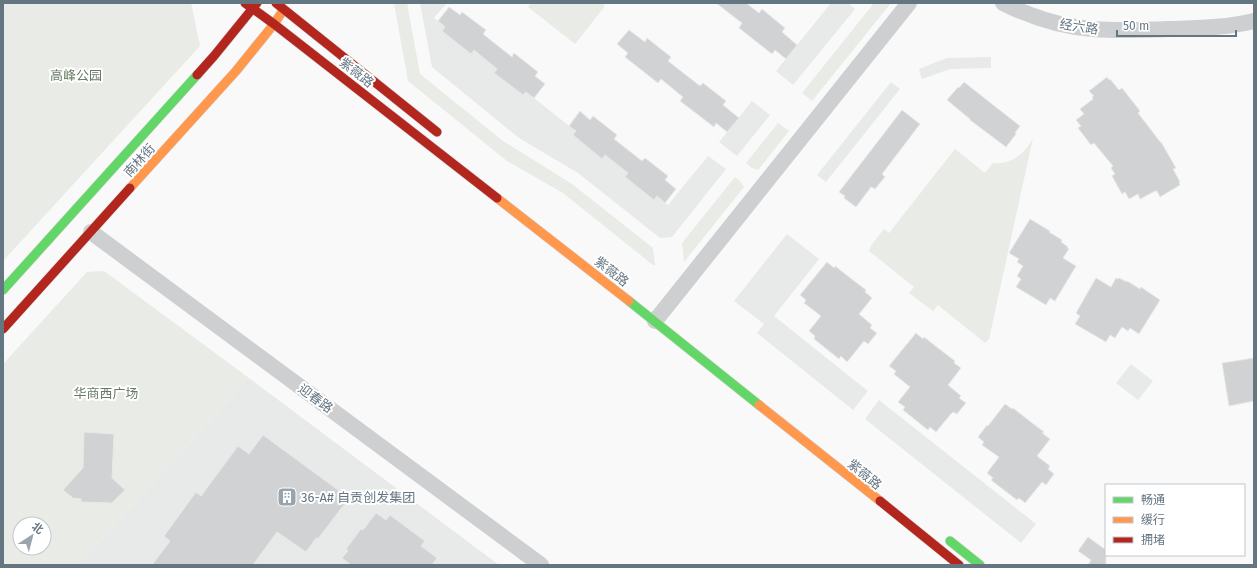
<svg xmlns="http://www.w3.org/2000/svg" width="1257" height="568" viewBox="0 0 1257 568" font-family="'Fira Sans','Noto Sans SC',sans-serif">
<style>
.built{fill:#e8e9e9}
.green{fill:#e8ebe6;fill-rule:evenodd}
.building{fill:#d0d2d3;stroke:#e8e8e8}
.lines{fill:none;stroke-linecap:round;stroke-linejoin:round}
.fast-casing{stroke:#d5d6d7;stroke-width:10}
.slow-casing{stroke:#d5d6d7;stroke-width:10}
.jam-casing{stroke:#d5d6d7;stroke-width:10}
.street{stroke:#cecfd0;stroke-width:16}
.fast{stroke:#63d668;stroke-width:9}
.slow{stroke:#ff974d;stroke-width:9}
.jam{stroke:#b3261e;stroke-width:9}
.labels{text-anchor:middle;stroke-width:4;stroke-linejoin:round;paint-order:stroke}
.street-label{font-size:13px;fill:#657683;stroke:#fff}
.park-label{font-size:13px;fill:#687a64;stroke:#fff}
.poi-label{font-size:13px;fill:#657683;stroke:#fff;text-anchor:start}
</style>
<rect width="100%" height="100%" fill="#f9f9f9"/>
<path class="built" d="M420,3H447L434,18L668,205L708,156L726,169L672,237L660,238L578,173L519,138L432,67Z
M831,3H848L855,9L793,85L776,71Z
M991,57V68L950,69L922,79L919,69L947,58Z
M891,82L900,89L826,182L817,175Z
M752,101L770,115L737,156L719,142Z
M787,234L819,259L774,316L868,391L853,410L757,333L764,324L734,301Z
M1131,364L1153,381L1138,400L1116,383Z
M249,378L499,565H78Z
M879,400L1036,524L1021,543L865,419Z"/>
<path class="green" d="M3,3H191L200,46L3,261Z
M394,3H407L420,74L503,141L572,184L653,248L655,265H653L563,193L507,161L408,81Z
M531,3H602L605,6L575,44L528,7Z
M874,3H891L812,101L802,93Z
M778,123L789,131L758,170L752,168L746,163Z
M1033,138L989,339L985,343L938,305L933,311L909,293L914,287L869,251L872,244L884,229L889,233L955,149L985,173L993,163C1012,165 1025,153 1033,138Z
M735,177L740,181L744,187L684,262L682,243Z
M104,271L249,378L78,565H3V364L87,272ZM20,524H44V548H20Z"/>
<path class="building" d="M716,3H746L759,13L762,9L785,28L782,32L797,45L786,59L775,50L772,54L739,28L742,23Z
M449,7L460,15L462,12L486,30L483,34L512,57L514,53L538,72L535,76L545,84L534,98L526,92L523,95L494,73L497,69L474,50L471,54L442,31L445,27L438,21Z
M629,30L645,42L647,38L671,57L668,61L700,86L703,83L726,101L723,105L739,118L727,132L716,123L714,127L680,101L683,97L661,79L658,83L625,57L628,53L617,44Z
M1107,77L1109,80L1110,79L1119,90L1122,88L1140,111L1138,113L1161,143V142L1176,168L1173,169L1180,182H1179L1180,185L1160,197L1157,191H1155L1140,199L1138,194L1129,199L1125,192L1122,194L1112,176L1115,174L1111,168L1113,166L1094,143L1091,145L1078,128L1081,126L1076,120L1084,114L1080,109L1093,99L1092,97L1094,96L1089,91Z
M964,82L1020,126L1015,133L1016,134L1006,147L970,120V119L947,100L958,87L959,88Z
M902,110L920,124L882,174L885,177L875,189L871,187L856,207L844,198L845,196L839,192Z
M580,111L590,120L593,116L617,135L614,139L642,161L645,158L668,176L665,180L676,189L665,203L657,196L654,200L625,177L628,173L605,155L602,159L573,135L576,131L569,126Z
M1030,219L1050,231L1049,232L1062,240L1061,242L1068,247L1067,248L1069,249L1063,258L1076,266L1055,301L1050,298L1046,305L1016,287L1021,279L1017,276L1023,266L1017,262L1019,259L1009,253Z
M827,262L834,268L835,266L849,277L866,290L865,292L872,298L859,314L872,325L870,328L877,333L868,344L864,341L847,362L841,356L839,359L814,339L815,336L809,331L821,316L804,303L806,300L800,295Z
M1096,278L1111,287L1116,278L1118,279L1119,278L1127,282V281L1140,289L1141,287L1160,300L1139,334L1130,328L1128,331L1122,327L1115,338L1110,335L1106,342L1075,324L1080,316L1076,313Z
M916,333L923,339L924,337L938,348L955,361L954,363L961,368L948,385L961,396L959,398L966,403L957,414L953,412L950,415L936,432L930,427L928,430L903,410L905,407L898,402L910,387L894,374L896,371L889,366Z
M1254,358V401L1229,406L1222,363Z
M1005,404L1012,409L1013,408L1027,419L1044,432L1042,433L1050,439L1037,456L1050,466L1048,469L1054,474L1046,485L1042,482L1025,503L1019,498L1017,500L991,480L993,478L987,473L999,457L982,445L984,442L978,437L987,425L988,426Z
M84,432L114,434L112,478L125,490L112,503L81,502V499L73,498L63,490L83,468Z
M263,435L349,498L318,539L316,538L306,552L277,532L253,565H152L170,541L164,536L196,492L201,496L238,446L249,454Z
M376,513L386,520L390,515L425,541L421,546L437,558L432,565H351L342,558L348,551L346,549L361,529L363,530Z
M1088,537L1106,550V565H1088L1091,560L1078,551Z"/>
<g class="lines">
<defs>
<path id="fast" d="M3,290L197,75
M629,301L759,405
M950,541L980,565"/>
<path id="slow" d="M130,188L236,71L274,24L282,12
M497,198L629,301
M759,405L880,501"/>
<path id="jam" d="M245,3L274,24L497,198
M276,3L437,132
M197,75L214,56L257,3
M3,329L130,188
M880,501L959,565"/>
</defs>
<use href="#fast" class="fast-casing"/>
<use href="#slow" class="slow-casing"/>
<use href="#jam" class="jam-casing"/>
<path class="street" d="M1003,3C1031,17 1061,27 1093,29C1118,31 1144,30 1169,29C1197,28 1226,28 1254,21
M91,232L541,565
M655,321L909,3"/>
<use href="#fast" class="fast"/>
<use href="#slow" class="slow"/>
<use href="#jam" class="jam"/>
</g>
<defs>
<symbol id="building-square" viewBox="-11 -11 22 22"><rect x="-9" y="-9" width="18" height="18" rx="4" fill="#99a4ac" stroke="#fff"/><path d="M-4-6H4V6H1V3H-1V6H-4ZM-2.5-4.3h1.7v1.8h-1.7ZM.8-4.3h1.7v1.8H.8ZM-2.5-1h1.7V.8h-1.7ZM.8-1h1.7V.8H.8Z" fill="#fff"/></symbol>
</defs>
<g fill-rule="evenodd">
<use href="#building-square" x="276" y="486" width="22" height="22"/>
</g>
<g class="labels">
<g class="street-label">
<text transform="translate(1079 26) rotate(9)" y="5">经六路</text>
<text transform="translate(357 72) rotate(38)" y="5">紫薇路</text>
<text transform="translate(139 160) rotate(-48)" y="5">南林街</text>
<text transform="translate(612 271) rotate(38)" y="5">紫薇路</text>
<text transform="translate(316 398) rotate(36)" y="5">迎春路</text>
<text transform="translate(865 474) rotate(39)" y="5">紫薇路</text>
</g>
<g class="park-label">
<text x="76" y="80">高峰公园</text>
<text x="106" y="398">华商西广场</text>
</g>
<g class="poi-label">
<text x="301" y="502">36-A# 自贡创发集团</text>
</g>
</g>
<rect width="1257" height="568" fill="none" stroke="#657683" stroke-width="8"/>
<rect x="1105" y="484" width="140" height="72" fill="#ffffff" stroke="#c1c8cd"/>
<rect x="1113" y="497" width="20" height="6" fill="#63d668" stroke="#c1c8cd"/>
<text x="1141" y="504" font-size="12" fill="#657683">畅通</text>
<rect x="1113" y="517" width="20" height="6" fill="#ff974d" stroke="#c1c8cd"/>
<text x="1141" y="524" font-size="12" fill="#657683">缓行</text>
<rect x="1113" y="537" width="20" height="6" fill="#b3261e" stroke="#c1c8cd"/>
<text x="1141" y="544" font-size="12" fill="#657683">拥堵</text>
<g transform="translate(32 536) rotate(36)"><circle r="19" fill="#ffffff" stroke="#c1c8cd"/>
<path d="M0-3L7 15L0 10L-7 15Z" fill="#99a4ac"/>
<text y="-6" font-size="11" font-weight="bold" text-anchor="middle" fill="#657683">北</text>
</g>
<path d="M1117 30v6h119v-6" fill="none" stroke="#657683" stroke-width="2"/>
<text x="1123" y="30" font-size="12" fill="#657683" stroke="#ffffff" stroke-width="3" paint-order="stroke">50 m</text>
</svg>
